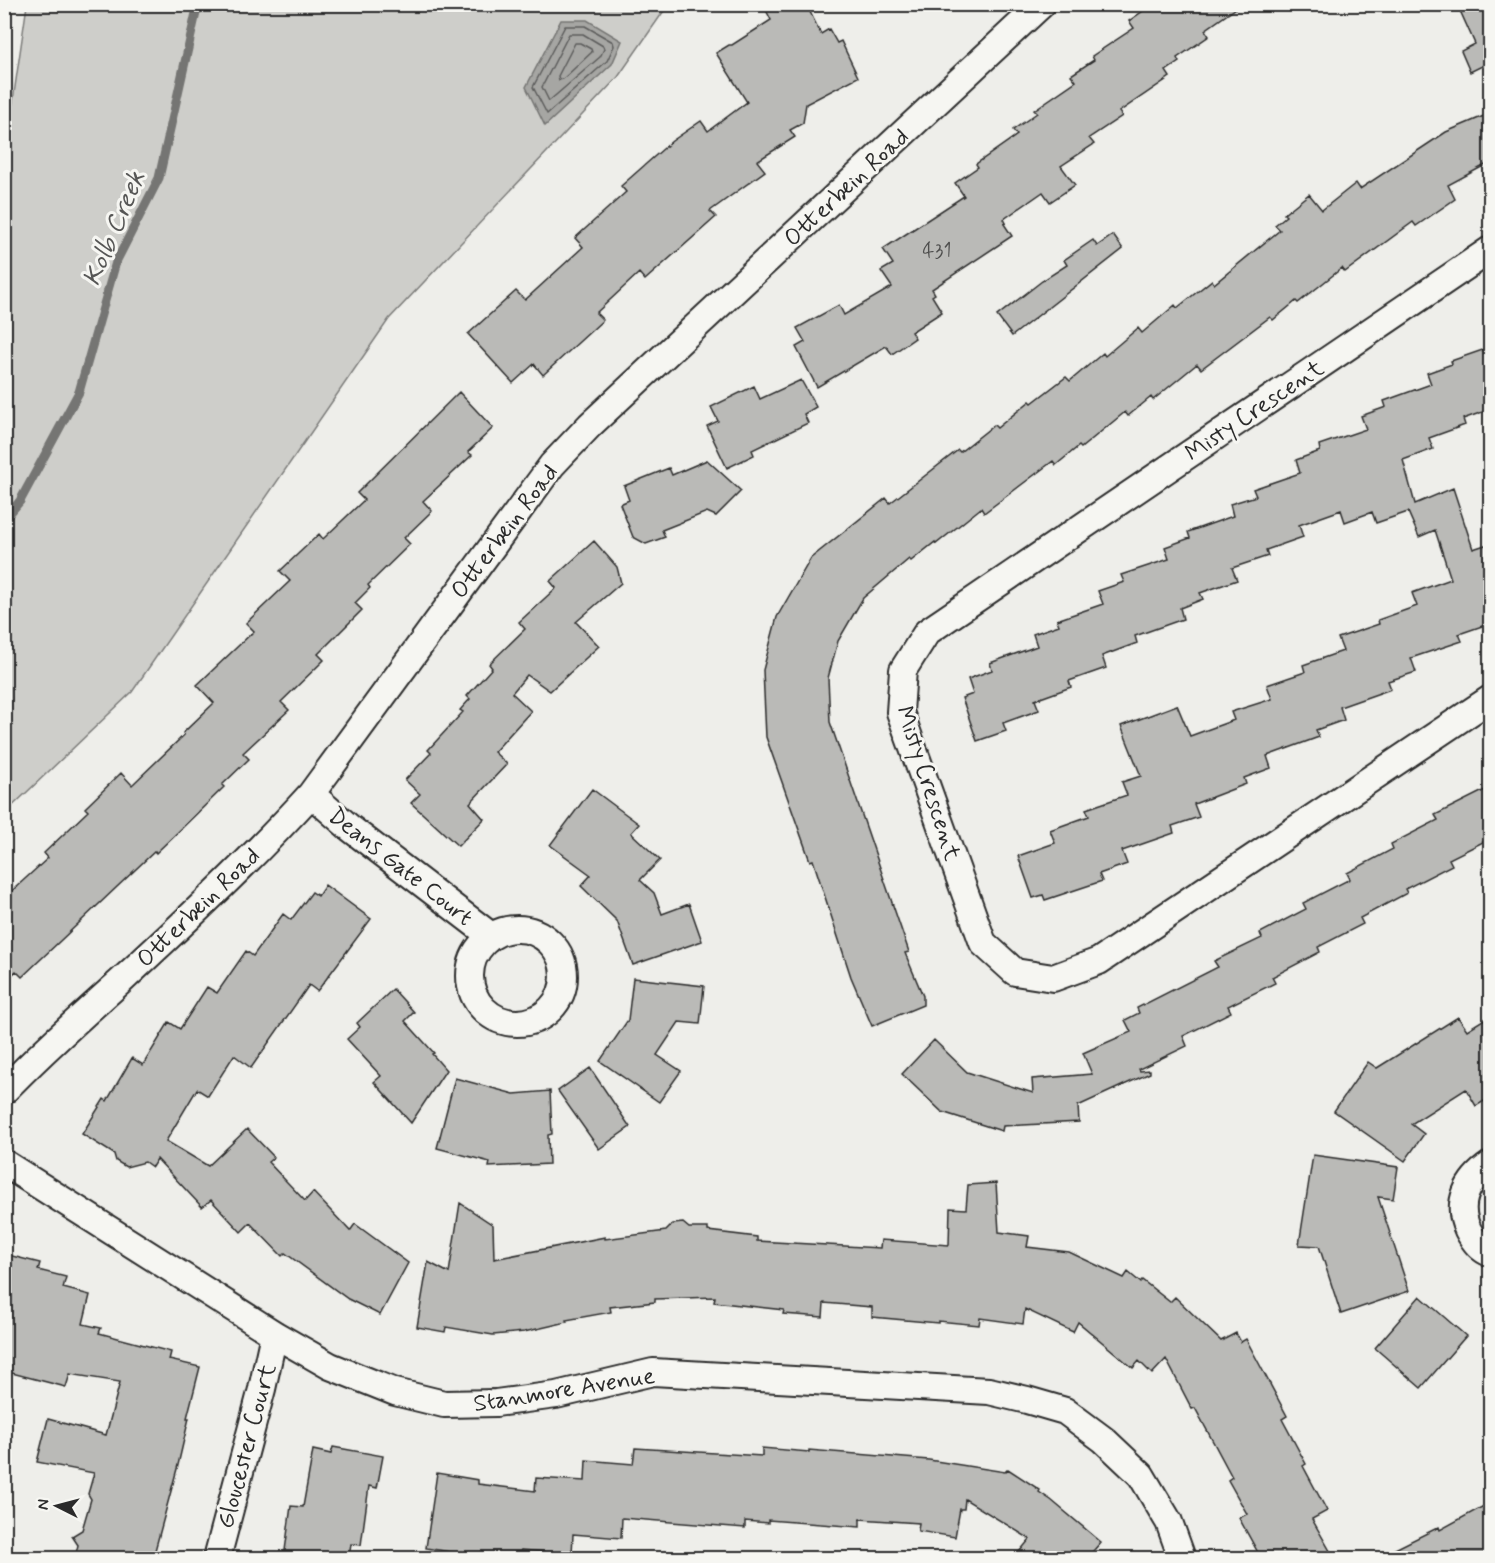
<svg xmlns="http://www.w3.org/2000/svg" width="1495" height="1563" viewBox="0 0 1495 1563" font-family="Mynerve,sans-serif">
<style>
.green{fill:#cececa;stroke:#7c7c7a;stroke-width:1.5}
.water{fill:#a6a6a3;stroke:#757573;stroke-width:1.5}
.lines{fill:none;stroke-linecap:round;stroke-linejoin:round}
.shore{stroke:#5c5c5b;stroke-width:1.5}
.stream{stroke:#757573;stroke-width:9}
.building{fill:#babab7;stroke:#2b2b2b;stroke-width:1.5}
.street-casing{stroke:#2b2b2b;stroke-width:30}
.street{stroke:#f6f6f2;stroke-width:26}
.labels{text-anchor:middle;stroke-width:6;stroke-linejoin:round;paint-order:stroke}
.number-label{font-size:21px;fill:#4f4f4e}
.street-label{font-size:24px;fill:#2b2b2b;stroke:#f6f6f2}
.water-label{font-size:26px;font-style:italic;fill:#565655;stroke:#f6f6f2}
</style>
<rect width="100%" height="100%" fill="#eeeeea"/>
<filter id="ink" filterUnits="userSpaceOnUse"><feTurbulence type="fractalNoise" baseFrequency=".0167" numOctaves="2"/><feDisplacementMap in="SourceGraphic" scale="12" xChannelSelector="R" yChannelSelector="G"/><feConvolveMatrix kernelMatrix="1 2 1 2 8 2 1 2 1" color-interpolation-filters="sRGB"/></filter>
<g filter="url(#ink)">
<path class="green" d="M27,5H668L618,77L389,319L132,692L5,813L4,162Z"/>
<path class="water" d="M561,20H587L622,41L612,64L545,126L526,87Z"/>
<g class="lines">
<path class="shore" d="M565,26H585L613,42L614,46L607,61L547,114L533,87Z
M569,34H583L603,46L604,49L600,57L549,101L542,87Z
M575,43H580L591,49L592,52L563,79L559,80L558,76Z"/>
<path class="stream" d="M4,520L20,501L79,392L116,262L159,178L198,4"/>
</g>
<path class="building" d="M763,4H806L821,34L829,29L837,43L841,41L858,77L806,104L803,123L790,130L795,137L757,161L765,171L710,211L716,217L645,280L639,273L596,313L603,320L543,375L534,364L513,383L468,334L516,291L525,300L583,247L575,238L626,192L621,186L672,141L701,121L708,131L747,102L716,53L729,45H732L771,20Z
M1153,4H1242L1205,30L1209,36L1177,58L1179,62L1166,71L1170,77L1119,112L1122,116L1089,138L1094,144L1061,166L1075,185L1050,202L1043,192L1004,219L1006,223L1004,224L1012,236L932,289L935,294L932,296L942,312L911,332L915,338L892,354L886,346L817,387L796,347L805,342L797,328L839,305L844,315L892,287L881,271L893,264L883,249L964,196L955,183L978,167L976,164L1017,135L1013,130L1037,113L1034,110L1076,81L1071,75L1094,60L1092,56L1134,28L1129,21Z
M1457,4H1491V80L1484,65L1470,72L1461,51L1475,44Z
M1491,113V162L1448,185L1455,199L1416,226L1413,222L1345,272L1342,268L1298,303L1296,301L1273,320L1270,317L1201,369L1197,364L1153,400L1151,397L1128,416L1125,412L1081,448L1079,446L1056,465L1053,461L984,513L981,508L936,544L935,542L911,561L909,559L863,598L838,641L828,678L830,722L909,952L905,953L923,996V1005L872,1026L851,977L813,860L810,861L766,737L763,670L777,617L811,558L886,498L890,503L958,450L960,452L994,425L997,428L1030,401L1032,403L1066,377L1070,381L1103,353L1105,356L1138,328L1142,333L1175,305L1177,308L1212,280L1214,284L1280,230L1275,225L1286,216L1284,214L1309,194L1322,210L1356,183L1360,189L1446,132Z
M1113,235L1123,249L1012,336L997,316L1042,281L1067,265L1064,260L1093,240L1097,246Z
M1491,347V409L1463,419L1465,425L1429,438L1433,449L1403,460L1415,504L1453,488L1473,549L1491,543V623L1459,634L1462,641L1411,658L1416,672L1388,681L1391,689L1340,707L1344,720L1316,730L1319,737L1267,756L1271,768L1244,778L1246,784L1194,804L1199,817L1172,826L1174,833L1122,851L1127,864L1099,874L1102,881L1045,900L1043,895L1033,898L1018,856L1055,843L1050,830L1089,816L1086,809L1127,795L1122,782L1141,776L1121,726L1177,705L1190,736L1234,720L1231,712L1272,699L1267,685L1305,672L1303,665L1343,651L1338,638L1379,624L1378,620L1417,606L1412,593L1451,579L1435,530L1419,537L1408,512L1376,523L1372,512L1345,522L1341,510L1299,525L1303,537L1266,550L1268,556L1232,568L1237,580L1200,593L1203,599L1180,608L1183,619L1135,636L1137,643L1102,656L1106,668L1069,681L1071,687L1035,700L1039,710L1003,723L1006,731L977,741L962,698L973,694L968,679L992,670L990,663L1037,646L1033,634L1059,625L1057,620L1103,604L1098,591L1124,582L1121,575L1169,559L1165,547L1190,538L1188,532L1233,516L1230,504L1256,496L1253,489L1300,473L1296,460L1320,451L1319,445L1366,429L1361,416L1386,407L1384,401L1431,384L1427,373L1452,364L1451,361Z
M801,380L816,407L804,414L808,423L752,450L754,455L727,468L707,426L718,421L711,407L754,386L760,399Z
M459,392L493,428L468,452L472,455L423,501L432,511L404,538L410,544L368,585L370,588L355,603L362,610L318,654L324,660L281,702L289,710L243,753L249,759L222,785L224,787L180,830L156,853L155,851L22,977L16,971L4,983V898L48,858L44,853L88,811L85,808L121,773L132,785L184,735L183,733L214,703L197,685L254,631L246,623L290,581L280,571L319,534L323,539L364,500L357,493Z
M707,460L741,491L716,516L707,512L662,530L665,537L646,544L633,537L620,504L629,500L624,486L669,468L672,475Z
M594,541L617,567L621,583L576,622L599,646L550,691L527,675L512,693L531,711L494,752L507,764L470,803L484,819L458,846L411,803L420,794L405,780L431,753L428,750L463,712L460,710L470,699L467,696L492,668L489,664L525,629L519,622L556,588L550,581Z
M1491,787V838L1449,859L1452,865L1405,889L1407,893L1360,918L1363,924L1318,947L1320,952L1272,977L1275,983L1228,1006L1231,1012L1183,1036L1187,1046L1139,1069L1140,1071L1150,1070V1073L1078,1106L1079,1122L1003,1126L1002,1131L942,1112L902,1074L934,1040L967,1072L1033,1093L1032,1079L1092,1074L1083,1053L1131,1032L1125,1020L1139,1013L1137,1008L1218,967L1214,961L1262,938L1260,933L1306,909L1303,903L1350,879L1347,873L1393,849L1391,844L1438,820L1435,815Z
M592,789L639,824L631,833L660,860L640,880L654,893L662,914L689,904L702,941L633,965L617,921L581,886L591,875L550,845Z
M325,885L371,919L321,986L317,991L309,985L251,1068L234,1055L208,1096L197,1089L166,1141L208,1166L247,1129L274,1157L268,1162L305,1201L313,1192L350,1231L355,1224L408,1263L380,1315L348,1299L285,1253L282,1256L250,1223L241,1232L211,1200L202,1207L157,1159L152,1167L145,1162L126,1167L116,1161L114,1154L82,1134L104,1099L107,1101L132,1058L143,1065L169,1022L180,1029L207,987L217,993L246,951L253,956L283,914L291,920L312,892L318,896Z
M633,978L704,986L700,1024L679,1022L657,1055L681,1071L659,1102L600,1061L628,1020Z
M393,989L414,1012L405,1021L434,1053L432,1054L446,1070L411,1123L374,1082L381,1076L347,1039L360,1027L357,1023Z
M1491,1015V1097L1476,1106L1466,1089L1411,1124L1424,1134L1405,1161L1334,1111L1368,1062L1377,1068L1458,1017L1467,1030Z
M590,1068L630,1127L599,1149L558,1091Z
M455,1078L514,1094L550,1091L552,1134L548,1135L549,1164L489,1167L490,1162L437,1148Z
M1313,1155L1398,1167L1393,1199L1378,1197L1409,1291L1341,1314L1319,1246L1299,1245Z
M996,1183L999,1232L1029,1236L1027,1247L1069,1252L1124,1278L1128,1272L1140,1282L1142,1280L1170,1302L1175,1297L1221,1341L1236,1333L1241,1342L1246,1339L1287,1416L1282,1419L1306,1464L1303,1466L1327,1511L1312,1519L1334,1558H1261L1239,1518L1247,1514L1228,1480L1232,1477L1195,1408L1192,1409L1166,1359L1152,1374L1139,1361L1133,1368L1078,1322L1073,1332L1025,1309L1023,1324L980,1318L979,1325L938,1321V1323L872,1317V1307L824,1303L823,1317L783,1314L784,1310L714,1302L715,1297L655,1299V1302L610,1307L611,1312L566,1320L567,1322L524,1332L493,1335L446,1327L445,1332L417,1327L428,1262L449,1273L460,1203L493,1225L494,1259L605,1237V1239L666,1231L673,1224L683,1223L689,1228H708V1231L757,1237V1241L880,1248L881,1240L949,1245L950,1208L966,1209L968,1185Z
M4,1254L40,1263L38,1270L66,1277L63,1288L90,1295L83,1324L101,1328L99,1333L171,1352L169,1360L200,1367L187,1418H189L178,1465L153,1558H75L78,1545L72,1536L82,1530L91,1499L88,1494L94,1473L37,1462L48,1419L106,1435L120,1382L70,1374L66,1387L4,1371Z
M1420,1296L1466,1336L1421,1388L1375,1348Z
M333,1447L383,1456L377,1488L369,1486L361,1545L351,1544L349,1558H284L291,1506L303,1507L313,1450L331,1454Z
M635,1448L762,1456V1448L809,1452V1450L929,1460L1005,1472L1008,1469L1040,1490L1039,1492L1051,1500L1101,1542L1087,1558H1014L1030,1539L965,1499L964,1509H960L955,1537L918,1531L919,1523L860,1519V1527L768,1520V1523L745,1521V1528L622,1518L621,1538L573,1534L572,1554L521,1550L520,1558H474L475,1556L426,1548L437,1473L478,1480V1484L535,1491L536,1478L585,1481L586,1460L633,1464Z
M1491,1502V1558H1377L1439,1527L1440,1530Z"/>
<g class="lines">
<defs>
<path id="street" d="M1490,250L927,632L903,670L900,712L983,943L1015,972L1053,978L1099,961L1490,699
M311,794L350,828L491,936
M470 976a47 47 0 1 1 94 0a47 47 0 1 1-94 0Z
M4,1091C41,1052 81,1017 121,981C186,921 251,860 311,794L552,465L590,425L1042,4
M4,1163L274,1334L330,1366L395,1392L444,1404L496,1403L556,1395L653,1372L989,1391L1027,1400L1065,1411L1104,1440L1141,1475L1169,1522L1182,1558
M1490,1165C1468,1180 1455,1203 1468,1230C1473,1240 1479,1249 1490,1253
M217,1558L262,1389L274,1334"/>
</defs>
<use href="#street" class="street-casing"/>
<use href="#street" class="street"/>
</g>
</g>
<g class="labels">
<g class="number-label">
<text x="937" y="257">431</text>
</g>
<g class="street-label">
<text transform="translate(846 187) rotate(-43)" y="8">Otterbein Road</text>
<text transform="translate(1254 410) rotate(-34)" y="8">Misty Crescent</text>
<text transform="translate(504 531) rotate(-53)" y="8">Otterbein Road</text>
<text transform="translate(929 783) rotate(72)" y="8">Misty Crescent</text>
<text transform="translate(401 866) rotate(38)" y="8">Deans Gate Court</text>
<text transform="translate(198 907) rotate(-44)" y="8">Otterbein Road</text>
<text transform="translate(564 1389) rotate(-9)" y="8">Stanmore Avenue</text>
<text transform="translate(246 1446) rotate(-75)" y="8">Gloucester Court</text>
</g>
<g class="water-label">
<text transform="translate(113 228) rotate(-67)" y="9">Kolb Creek</text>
</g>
</g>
<rect width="1495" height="1563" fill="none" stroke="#f6f6f2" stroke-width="24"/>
<rect x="12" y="12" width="1471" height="1539" fill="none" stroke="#2b2b2b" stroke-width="2" filter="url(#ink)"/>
<g transform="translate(57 1506) rotate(276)" stroke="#f6f6f2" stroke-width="4.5" paint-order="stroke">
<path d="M0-4.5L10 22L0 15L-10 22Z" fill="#2b2b2b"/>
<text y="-9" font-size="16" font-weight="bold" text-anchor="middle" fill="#2b2b2b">N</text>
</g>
</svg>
